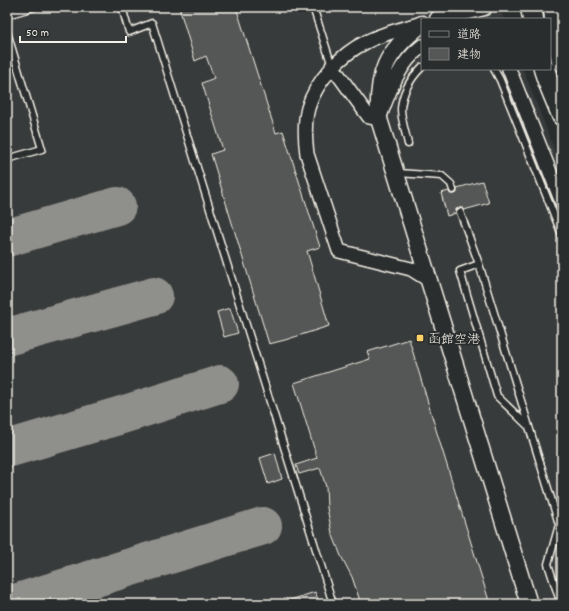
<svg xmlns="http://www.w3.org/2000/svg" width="569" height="611" viewBox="0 0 569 611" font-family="Dekko,'Klee One',sans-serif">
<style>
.built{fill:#373a3a}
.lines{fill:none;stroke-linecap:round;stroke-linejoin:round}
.taxiway{stroke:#8f8f8b;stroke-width:38}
.building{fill:#555756;stroke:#f4f1e8}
.service-casing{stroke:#f4f1e8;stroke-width:9}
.minor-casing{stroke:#f4f1e8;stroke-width:16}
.tertiary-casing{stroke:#f4f1e8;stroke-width:19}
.primary-casing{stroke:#f4f1e8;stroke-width:23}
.service{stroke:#2a2d2e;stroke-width:6}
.minor{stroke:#2a2d2e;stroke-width:13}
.tertiary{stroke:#2a2d2e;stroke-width:16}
.primary{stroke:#2a2d2e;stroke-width:20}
.poi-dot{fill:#ffd166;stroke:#2a2d2e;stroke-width:1.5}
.labels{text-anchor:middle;stroke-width:4;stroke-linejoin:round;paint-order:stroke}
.poi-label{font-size:13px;fill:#f4f1e8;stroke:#2a2d2e;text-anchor:start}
</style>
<rect width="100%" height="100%" fill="#2a2d2e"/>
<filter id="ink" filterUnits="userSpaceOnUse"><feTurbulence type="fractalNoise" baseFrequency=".025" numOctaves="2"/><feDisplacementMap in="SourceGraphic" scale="8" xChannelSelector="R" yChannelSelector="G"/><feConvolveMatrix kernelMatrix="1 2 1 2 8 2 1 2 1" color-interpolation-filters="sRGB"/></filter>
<g filter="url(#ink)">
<path class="built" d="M7,7H499L504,19H422V69H523L562,169V604H7Z"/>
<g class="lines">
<path class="taxiway" d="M7,238L117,206
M7,337L154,296
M7,449L125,414L220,384
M12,604L263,526"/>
</g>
<path class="building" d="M179,7H236L276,133L283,131L320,247L307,251L329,326L285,340L269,344L211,154L223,150L202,83L214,78L206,56L195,61Z
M482,181L489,203L464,210L463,208H459L456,209V213L447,216L441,193L449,191L450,194H454L457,193V188Z
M230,308L238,333L224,337L217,312Z
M409,339L437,433L490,604H361L352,577L341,556L332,533L327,508L326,487L320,468L299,474L296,465L317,458L294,383L370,359L367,352Z
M275,453L282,479L268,484L260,458Z
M315,592L320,604H285L284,602Z"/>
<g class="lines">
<defs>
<path id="service" d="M122,7L129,32L152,23L333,604
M313,7L332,66
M7,15L34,7
M7,32L42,149L7,159
M494,69L500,80L562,235
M408,144C406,134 401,119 401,109C402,93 411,78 422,67
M398,173L442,176L451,184L453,190
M460,212L479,264L562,534
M479,264L460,271L497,396L528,426
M559,525L548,564L561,604"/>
<path id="minor" d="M422,23C403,29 383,33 366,42C341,54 316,81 308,108C304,123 305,139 307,154L339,251L411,269L427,279
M332,66L369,117L379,119C389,92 398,64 422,46
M509,69L562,202"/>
<path id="tertiary" d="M438,19L484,7
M422,24C385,52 377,73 379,119L529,604"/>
<path id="primary" d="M531,7L533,19
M554,7L556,31L562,61
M544,69L548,81L562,115"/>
</defs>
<use href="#service" class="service-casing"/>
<use href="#minor" class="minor-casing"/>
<use href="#tertiary" class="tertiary-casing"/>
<use href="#primary" class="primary-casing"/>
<use href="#service" class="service"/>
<use href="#minor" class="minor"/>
<use href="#tertiary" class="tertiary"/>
<use href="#primary" class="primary"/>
</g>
</g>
<rect class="poi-dot" x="416" y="334" width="8" height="8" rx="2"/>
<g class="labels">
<g class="poi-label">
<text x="428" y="343">函館空港</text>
</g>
</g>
<rect width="569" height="611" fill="none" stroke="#2a2d2e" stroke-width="24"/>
<rect x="12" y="12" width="545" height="587" fill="none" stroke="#f4f1e8" stroke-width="1.5" filter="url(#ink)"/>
<rect x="421" y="18" width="130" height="52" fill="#2a2d2e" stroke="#7b7b78"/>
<rect x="429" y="31" width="20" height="6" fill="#2a2d2e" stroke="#7b7b78"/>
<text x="457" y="38" font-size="12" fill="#f4f1e8">道路</text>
<rect x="429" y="48" width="20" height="12" fill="#555756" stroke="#7b7b78"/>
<text x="457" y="58" font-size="12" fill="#f4f1e8">建物</text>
<path d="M20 36v6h106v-6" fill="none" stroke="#f4f1e8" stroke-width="2"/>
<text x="26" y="36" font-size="12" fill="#f4f1e8" stroke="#2a2d2e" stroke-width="3" paint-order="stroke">50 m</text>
</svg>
